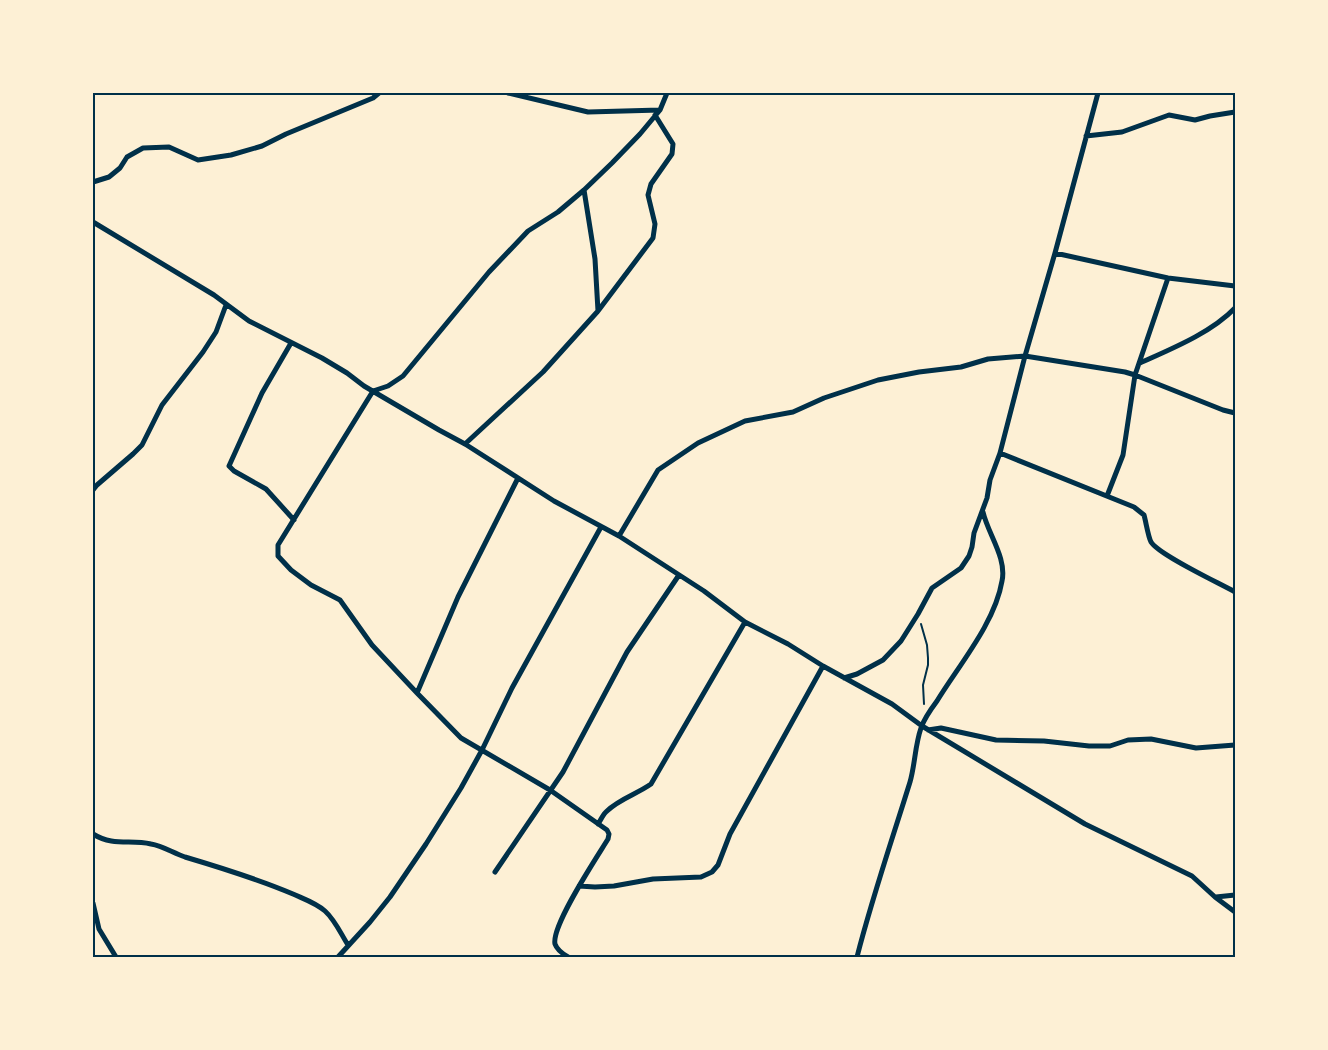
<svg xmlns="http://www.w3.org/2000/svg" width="1328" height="1050" viewBox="0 0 1328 1050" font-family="Barlow,sans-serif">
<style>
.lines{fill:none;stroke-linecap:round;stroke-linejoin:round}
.path{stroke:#003049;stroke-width:2}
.minor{stroke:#003049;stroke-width:5}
.neatline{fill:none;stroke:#003049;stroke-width:2}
</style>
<rect width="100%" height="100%" fill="#fdf0d5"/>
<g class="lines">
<path class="path" d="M921,624L927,645L928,658V665L923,685L924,704"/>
<path class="minor" d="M508,93L588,112L660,110
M1086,136L1122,132L1169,115L1195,120L1210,116L1235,112
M93,182L109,177L120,168L127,157L143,148L169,147L198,160L231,155L262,146L286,134L373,98L379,93
M584,190L595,259L598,311
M93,222L214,295L249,321L322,358L347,373L364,386L439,430L465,444L554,501L619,536L704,591L745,622L788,644L823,666L892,704L922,726L1085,824L1192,876L1215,897L1235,912
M1055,253L1168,278L1235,286
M291,343L262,393L229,466L234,471L266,489L294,520
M1140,363C1171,349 1211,333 1235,308
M465,444L543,372L598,311L653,238L655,224L648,195L651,184L672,154L673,144L655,115
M1000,453L1134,507L1144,515C1146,522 1148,536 1151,542C1159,555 1219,583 1235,592
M93,490L97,485L133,454L142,445L162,405L203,352L216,332L226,305
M1107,496L1123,455L1135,375L1168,278
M619,536L658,470L698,443L745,421L793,412L824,398L878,380L919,372L961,367L988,359L1025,356L1125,372L1135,375L1223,410L1235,413
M844,678L857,674L883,660L901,641L918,614L932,588L961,568L969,556L972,547L974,533L987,498L990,480L1000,453L1025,356L1055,253L1098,93
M417,693L458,597L518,478
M928,730L941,728L996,740L1044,741L1089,746H1110L1128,740L1151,739L1196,748L1235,745
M598,824C601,820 603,814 607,811C619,799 637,794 651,784L745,622
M93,834C114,847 130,839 151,844C163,846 173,853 185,857C222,868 258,879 293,894C304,899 316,903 325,911C335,920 341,934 348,945
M495,872L563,772L627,652L679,575
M579,886L595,887L614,886L653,879L701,877L712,872L718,865L730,834L823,666
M1216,897L1235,895
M93,903L99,929L116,957
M338,957L370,922L390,897L426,844L461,788L482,750L512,688L601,527
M568,957C563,954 557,950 555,944C551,926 597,857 608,839L609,834L607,830L550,790L461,738L417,693L372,645L340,600L311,585L291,570L278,556V545L373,391L388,386L403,376L489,272L528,231L558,212L584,190L612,163L640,134L660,110L667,93
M857,957C872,898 892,840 910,782C915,765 915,745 921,728C924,719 931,709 937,701C959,665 995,623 1002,581C1007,558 988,534 983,512"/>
</g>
<rect width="1328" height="1050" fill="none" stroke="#fdf0d5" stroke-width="189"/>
<rect x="94" y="94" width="1140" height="862" class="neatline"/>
</svg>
